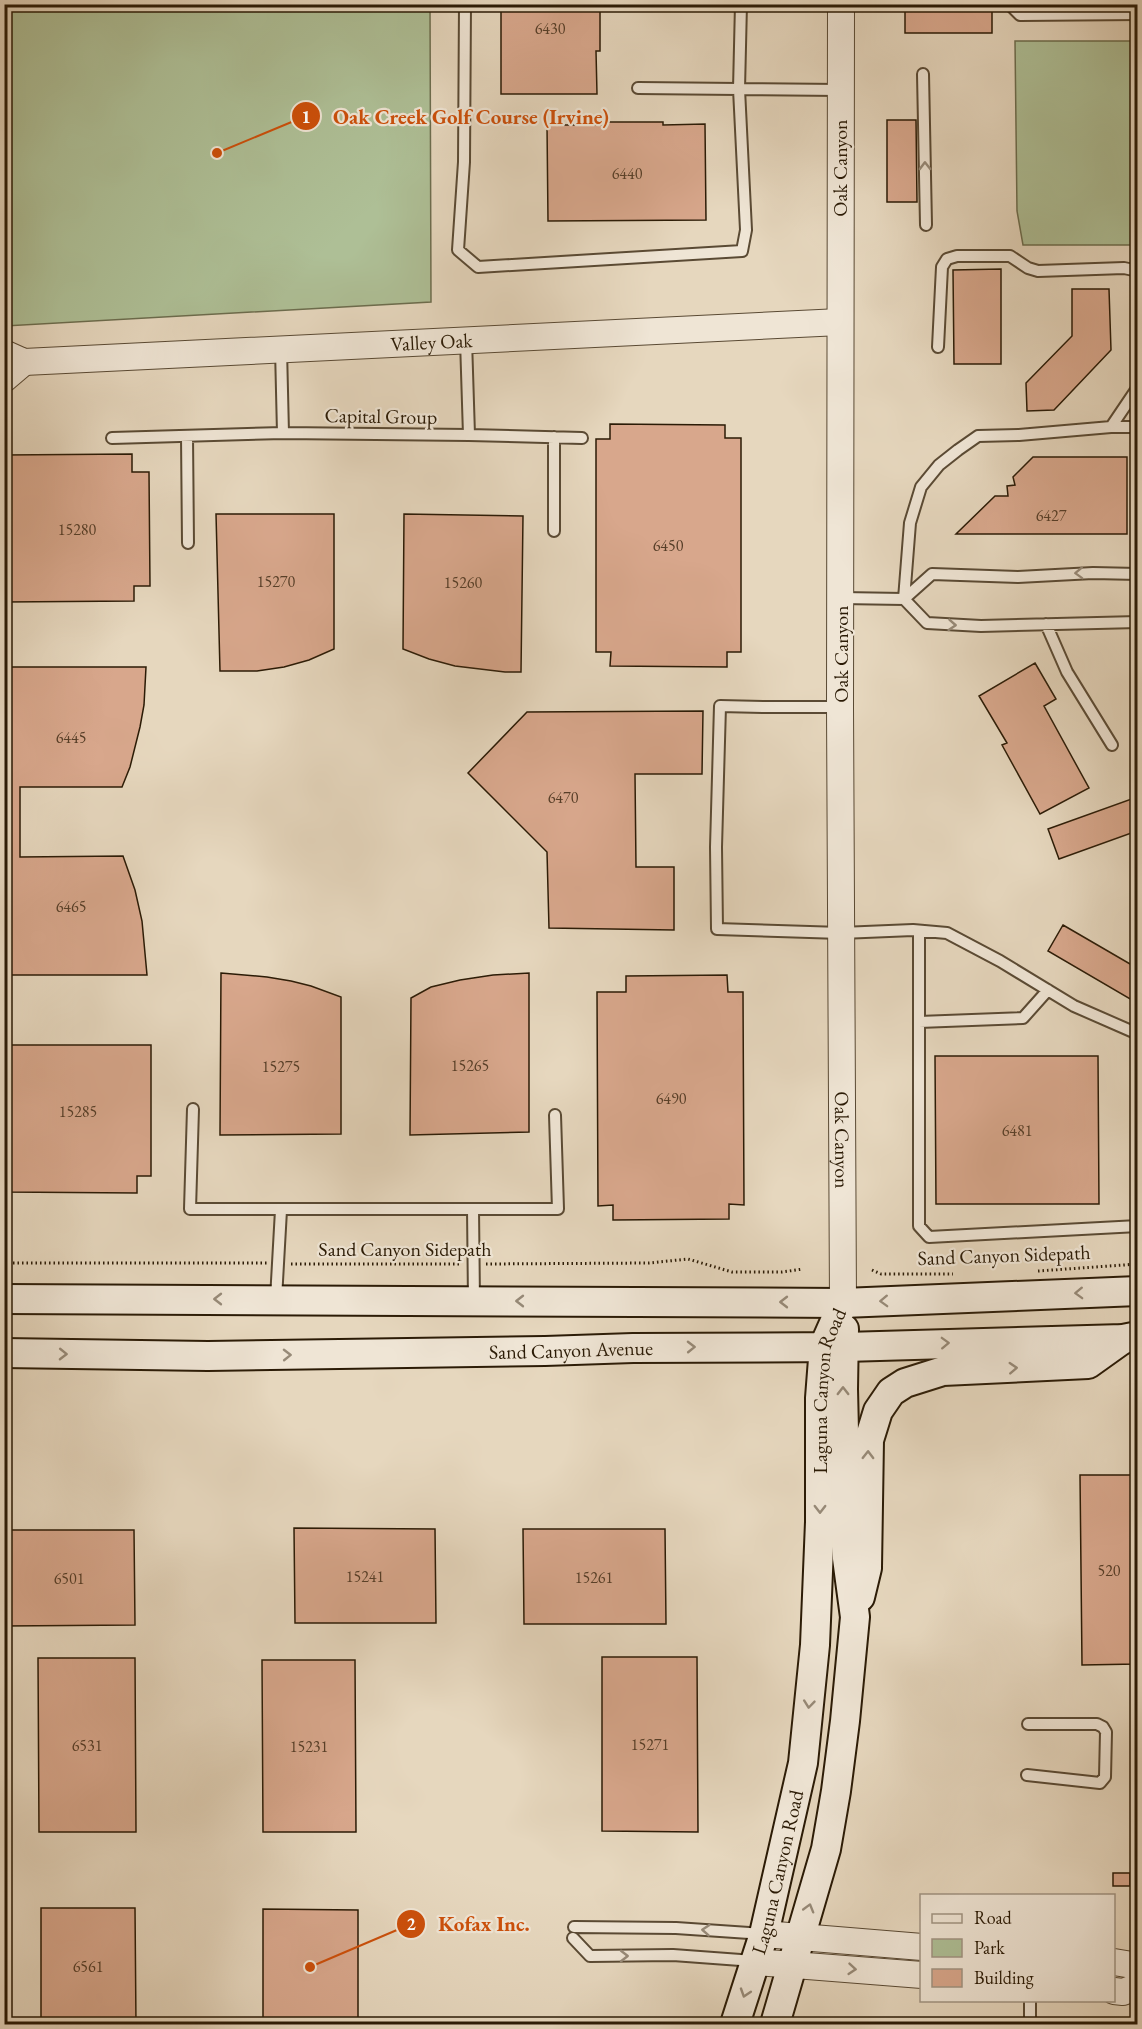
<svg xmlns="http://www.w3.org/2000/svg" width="1142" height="2029" viewBox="0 0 1142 2029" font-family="'EB Garamond',serif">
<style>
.green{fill:#aebf96;stroke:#6c6d4e;stroke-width:1.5}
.building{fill:#d8a78c;stroke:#2b1b06;stroke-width:1.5}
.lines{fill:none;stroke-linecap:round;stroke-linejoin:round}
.service-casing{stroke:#5a4a34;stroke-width:14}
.tertiary-casing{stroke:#5a4a34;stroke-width:28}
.secondary-casing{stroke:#2b1b06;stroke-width:32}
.path{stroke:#2b1b06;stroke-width:3;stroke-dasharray:1.5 3;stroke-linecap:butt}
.service{stroke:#efe5d5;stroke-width:10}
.tertiary{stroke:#efe5d5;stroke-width:26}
.secondary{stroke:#efe5d5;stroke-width:28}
.oneway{stroke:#978a78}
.labels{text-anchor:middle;stroke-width:4.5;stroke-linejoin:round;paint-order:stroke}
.number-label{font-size:16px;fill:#563e28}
.street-label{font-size:20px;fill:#2b1b06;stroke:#efe5d5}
.leader{fill:none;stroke:#cc500b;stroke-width:2}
.callout-dot{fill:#cc500b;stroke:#efe5d5;stroke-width:2}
.mark-label{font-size:18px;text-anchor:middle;font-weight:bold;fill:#fff}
.callout-label{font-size:21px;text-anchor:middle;font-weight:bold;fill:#cc500b;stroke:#efe5d5;stroke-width:4.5;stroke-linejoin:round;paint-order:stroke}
</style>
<rect width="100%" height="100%" fill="#e6d7be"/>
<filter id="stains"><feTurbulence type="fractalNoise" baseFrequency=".00333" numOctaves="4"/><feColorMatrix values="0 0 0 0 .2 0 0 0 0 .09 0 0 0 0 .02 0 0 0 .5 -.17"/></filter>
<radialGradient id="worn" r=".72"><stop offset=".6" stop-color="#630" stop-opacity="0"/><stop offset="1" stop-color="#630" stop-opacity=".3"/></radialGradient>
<path class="green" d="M5,4L430,5L431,302L5,326Z
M1015,41H1137V245H1023L1017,211Z"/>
<path class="building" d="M501,4H600V51H596L597,94H501Z
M905,4H992V33H905Z
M887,120H916L917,202H887Z
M606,122H663V125L705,124L706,220L548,221L547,125H606Z
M1001,269V364H954L953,270Z
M1072,289H1109L1111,350L1054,410L1027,411L1026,383L1072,336Z
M610,424L725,425V438H741V652H727V667L610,666L611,652H596V439H610Z
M132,454V472H149L150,586H134V601L4,602V455Z
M1033,457H1127V534H956L995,496H1008L1007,486L1015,485L1013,477Z
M216,514H334V649L309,660L284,667L257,671H220Z
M404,514L523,516L521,672H505L455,666L429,659L403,649Z
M1035,663L1056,699L1044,706L1089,788L1040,814L1002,745L1007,743L979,696Z
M4,667H146L144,705L140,727L130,767L122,787H20V857L123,856L135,890L142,921L147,975H4Z
M703,711L702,774H635L636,867H674V930L549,928L547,852L468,773L527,712Z
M1137,797V831L1059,859L1048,829Z
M1063,925L1137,968V1003L1048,951Z
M221,973L267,977L291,981L311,986L341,997V1134L220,1135Z
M529,973V1132L410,1135L411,998L431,987L460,980L493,975Z
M727,975L728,992H743L744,1205L729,1204V1219L613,1220V1205L598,1206L597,992H626V976Z
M4,1045H151V1176H137V1193L4,1192Z
M935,1056H1098L1099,1204H936Z
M1080,1475H1137V1664L1082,1665Z
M294,1528L435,1529L436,1623H295Z
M523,1529H665L666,1624H524Z
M4,1530H134L135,1625L4,1626Z
M602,1657H697L698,1832L602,1831Z
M38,1658H135L136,1832H39Z
M262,1660H355L356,1832H263Z
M1113,1873H1130V1886H1113Z
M41,1908H135L136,2025H41Z
M263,1909L358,1910V2025H263Z"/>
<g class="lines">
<defs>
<path id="service" d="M465,4L464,162L458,250L478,267L742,251L746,230L739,89L741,4
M1009,4L1020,15L1138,14
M923,74L926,225
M638,88L840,90
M938,347L942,267L947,259L957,256H1010L1028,268L1038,271L1124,268L1138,271
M281,349L283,433L469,435L466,340
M1111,427L1138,387
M1138,427H1111L1019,435L978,436L958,450L939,465L921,487L910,523L904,599L927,623L981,626L1138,622
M469,435L582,438
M187,436L188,543
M112,438L283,433
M554,531V437
M841,598L904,599L932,574L1018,577L1093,573L1138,574
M1046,624L1067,672L1112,745
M840,707H763L720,706L716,847L717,929L841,933L913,930L947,933L1000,961L1074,1006L1138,1034
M919,931V1226L929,1237L1138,1226
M919,1022L1023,1018L1048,990
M193,1109L190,1209H558L555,1115
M473,1209L474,1301
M276,1299L281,1210
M1027,1775L1100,1783L1105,1777L1106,1732L1103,1727L1097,1724H1028
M574,1927L676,1928L764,1934
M573,1938L590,1956L673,1955L754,1961
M1030,2024V2000"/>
<g id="tertiary">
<path id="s1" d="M841,4L840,707L843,1303"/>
<path id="s2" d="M4,353L24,362L840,322"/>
<path d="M4,379L24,362"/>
<path d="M764,1934L922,1947"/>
<path d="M756,1962L922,1975"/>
<path d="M1114,1962L1138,1966"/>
<path d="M1114,1991L1123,1992L1138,1986"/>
</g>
<g id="secondary">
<path d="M4,1299L843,1303L1138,1291"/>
<path id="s3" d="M4,1353L208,1356L545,1351L633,1348L845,1347L1123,1339L1138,1336"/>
<path d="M860,1597L867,1568L869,1440L878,1411L891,1392L905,1383L943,1371L1088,1364L1123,1339"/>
<path id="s4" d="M735,2024L764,1934L803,1763L815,1645L820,1522V1398L824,1346L843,1303"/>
<path d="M775,2024L826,1849L836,1791L845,1721L855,1617L847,1558L843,1389L844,1329"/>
</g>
</defs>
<use href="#service" class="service-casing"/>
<use href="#tertiary" class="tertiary-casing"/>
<use href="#secondary" class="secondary-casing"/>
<path class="path" d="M4,1263H267
M291,1264H462
M486,1264L649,1263L688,1259L732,1272H782L803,1269
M872,1270L881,1274H953
M1038,1271L1138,1264"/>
<use href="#service" class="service"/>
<use href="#tertiary" class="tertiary"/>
<use href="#secondary" class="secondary"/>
</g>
<defs><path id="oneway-chevron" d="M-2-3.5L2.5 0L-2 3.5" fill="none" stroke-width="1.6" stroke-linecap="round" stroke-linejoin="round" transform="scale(1.5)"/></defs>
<g class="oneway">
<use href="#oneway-chevron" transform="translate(925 166) rotate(-91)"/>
<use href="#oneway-chevron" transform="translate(1079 573) rotate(178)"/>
<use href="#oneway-chevron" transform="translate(952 625) rotate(4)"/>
<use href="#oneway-chevron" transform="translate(1079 1293) rotate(178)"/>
<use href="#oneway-chevron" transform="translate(218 1299) rotate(-180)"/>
<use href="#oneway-chevron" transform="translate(520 1301) rotate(-180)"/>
<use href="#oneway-chevron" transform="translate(884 1301) rotate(178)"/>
<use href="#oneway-chevron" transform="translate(784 1302) rotate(-180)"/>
<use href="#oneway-chevron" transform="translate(945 1343) rotate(-2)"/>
<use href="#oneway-chevron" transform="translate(691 1347) rotate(-1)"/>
<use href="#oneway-chevron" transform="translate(63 1354) rotate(1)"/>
<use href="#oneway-chevron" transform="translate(287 1355) rotate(-1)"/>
<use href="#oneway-chevron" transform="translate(1013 1368) rotate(-3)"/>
<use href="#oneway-chevron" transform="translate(843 1391) rotate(-90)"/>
<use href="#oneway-chevron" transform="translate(868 1455) rotate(-89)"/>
<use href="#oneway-chevron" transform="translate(820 1509) rotate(90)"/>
<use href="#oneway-chevron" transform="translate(809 1704) rotate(96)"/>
<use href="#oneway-chevron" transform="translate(809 1908) rotate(-74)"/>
<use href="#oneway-chevron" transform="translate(706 1930) rotate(-176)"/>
<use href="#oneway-chevron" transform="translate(624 1956)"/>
<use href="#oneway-chevron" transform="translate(852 1969) rotate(5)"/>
<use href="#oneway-chevron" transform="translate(745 1993) rotate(108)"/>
</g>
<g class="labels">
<g class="number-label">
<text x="550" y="34">6430</text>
<text x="627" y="179">6440</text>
<text x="1051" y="521">6427</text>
<text x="77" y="535">15280</text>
<text x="668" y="551">6450</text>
<text x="276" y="587">15270</text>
<text x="463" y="588">15260</text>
<text x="71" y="743">6445</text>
<text x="563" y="803">6470</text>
<text x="71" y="912">6465</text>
<text x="470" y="1071">15265</text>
<text x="281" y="1072">15275</text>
<text x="671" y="1104">6490</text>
<text x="78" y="1117">15285</text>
<text x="1017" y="1136">6481</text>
<text x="1109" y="1576">520</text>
<text x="365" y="1582">15241</text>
<text x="594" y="1583">15261</text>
<text x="69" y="1584">6501</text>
<text x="650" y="1750">15271</text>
<text x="87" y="1751">6531</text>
<text x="309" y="1752">15231</text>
<text x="88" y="1972">6561</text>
</g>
<g class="street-label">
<text transform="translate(840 168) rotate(-90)" y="7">Oak Canyon</text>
<text dy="7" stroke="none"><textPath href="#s2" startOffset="430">Valley Oak</textPath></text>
<text transform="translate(381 416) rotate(1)" y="7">Capital Group</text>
<text transform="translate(841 654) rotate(-90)" y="7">Oak Canyon</text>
<text dy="7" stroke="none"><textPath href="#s1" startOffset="1136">Oak Canyon</textPath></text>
<text x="405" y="1256">Sand Canyon Sidepath</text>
<text transform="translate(1004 1255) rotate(-2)" y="7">Sand Canyon Sidepath</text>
<text dy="7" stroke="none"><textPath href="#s3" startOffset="567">Sand Canyon Avenue</textPath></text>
<text dy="7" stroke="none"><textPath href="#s4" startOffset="644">Laguna Canyon Road</textPath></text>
<text dy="7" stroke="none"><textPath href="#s4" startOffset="158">Laguna Canyon Road</textPath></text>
</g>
</g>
<path class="leader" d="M217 153L306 116M310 1967L411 1924"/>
<g class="callout-dot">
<circle cx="217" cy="153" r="6"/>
<circle cx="310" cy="1967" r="6"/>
<circle cx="306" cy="116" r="15"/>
<circle cx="411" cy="1924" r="15"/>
</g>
<g class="mark-label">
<text x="306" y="123">1</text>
<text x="411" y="1930">2</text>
</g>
<g class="callout-label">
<text x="471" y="124">Oak Creek Golf Course (Irvine)</text>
<text x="484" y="1931">Kofax Inc.</text>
</g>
<rect width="1142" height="2029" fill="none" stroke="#e6d7be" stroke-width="24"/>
<rect x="6" y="6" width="1130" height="2017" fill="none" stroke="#2b1b06" stroke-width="3"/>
<rect x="12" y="12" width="1118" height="2005" fill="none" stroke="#2b1b06" stroke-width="1.5"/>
<rect x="920" y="1894" width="195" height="108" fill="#efe5d5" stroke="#a19482" stroke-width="1.5"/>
<rect x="932" y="1914" width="30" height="9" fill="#efe5d5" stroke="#a19482" stroke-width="1.5"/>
<text x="974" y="1924" font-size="18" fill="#2b1b06">Road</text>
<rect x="932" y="1939" width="30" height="18" fill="#aebf96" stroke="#a19482" stroke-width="1.5"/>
<text x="974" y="1954" font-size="18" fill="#2b1b06">Park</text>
<rect x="932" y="1969" width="30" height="18" fill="#d8a78c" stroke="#a19482" stroke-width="1.5"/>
<text x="974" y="1984" font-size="18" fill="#2b1b06">Building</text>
<rect width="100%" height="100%" filter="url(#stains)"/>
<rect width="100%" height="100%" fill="url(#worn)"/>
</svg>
